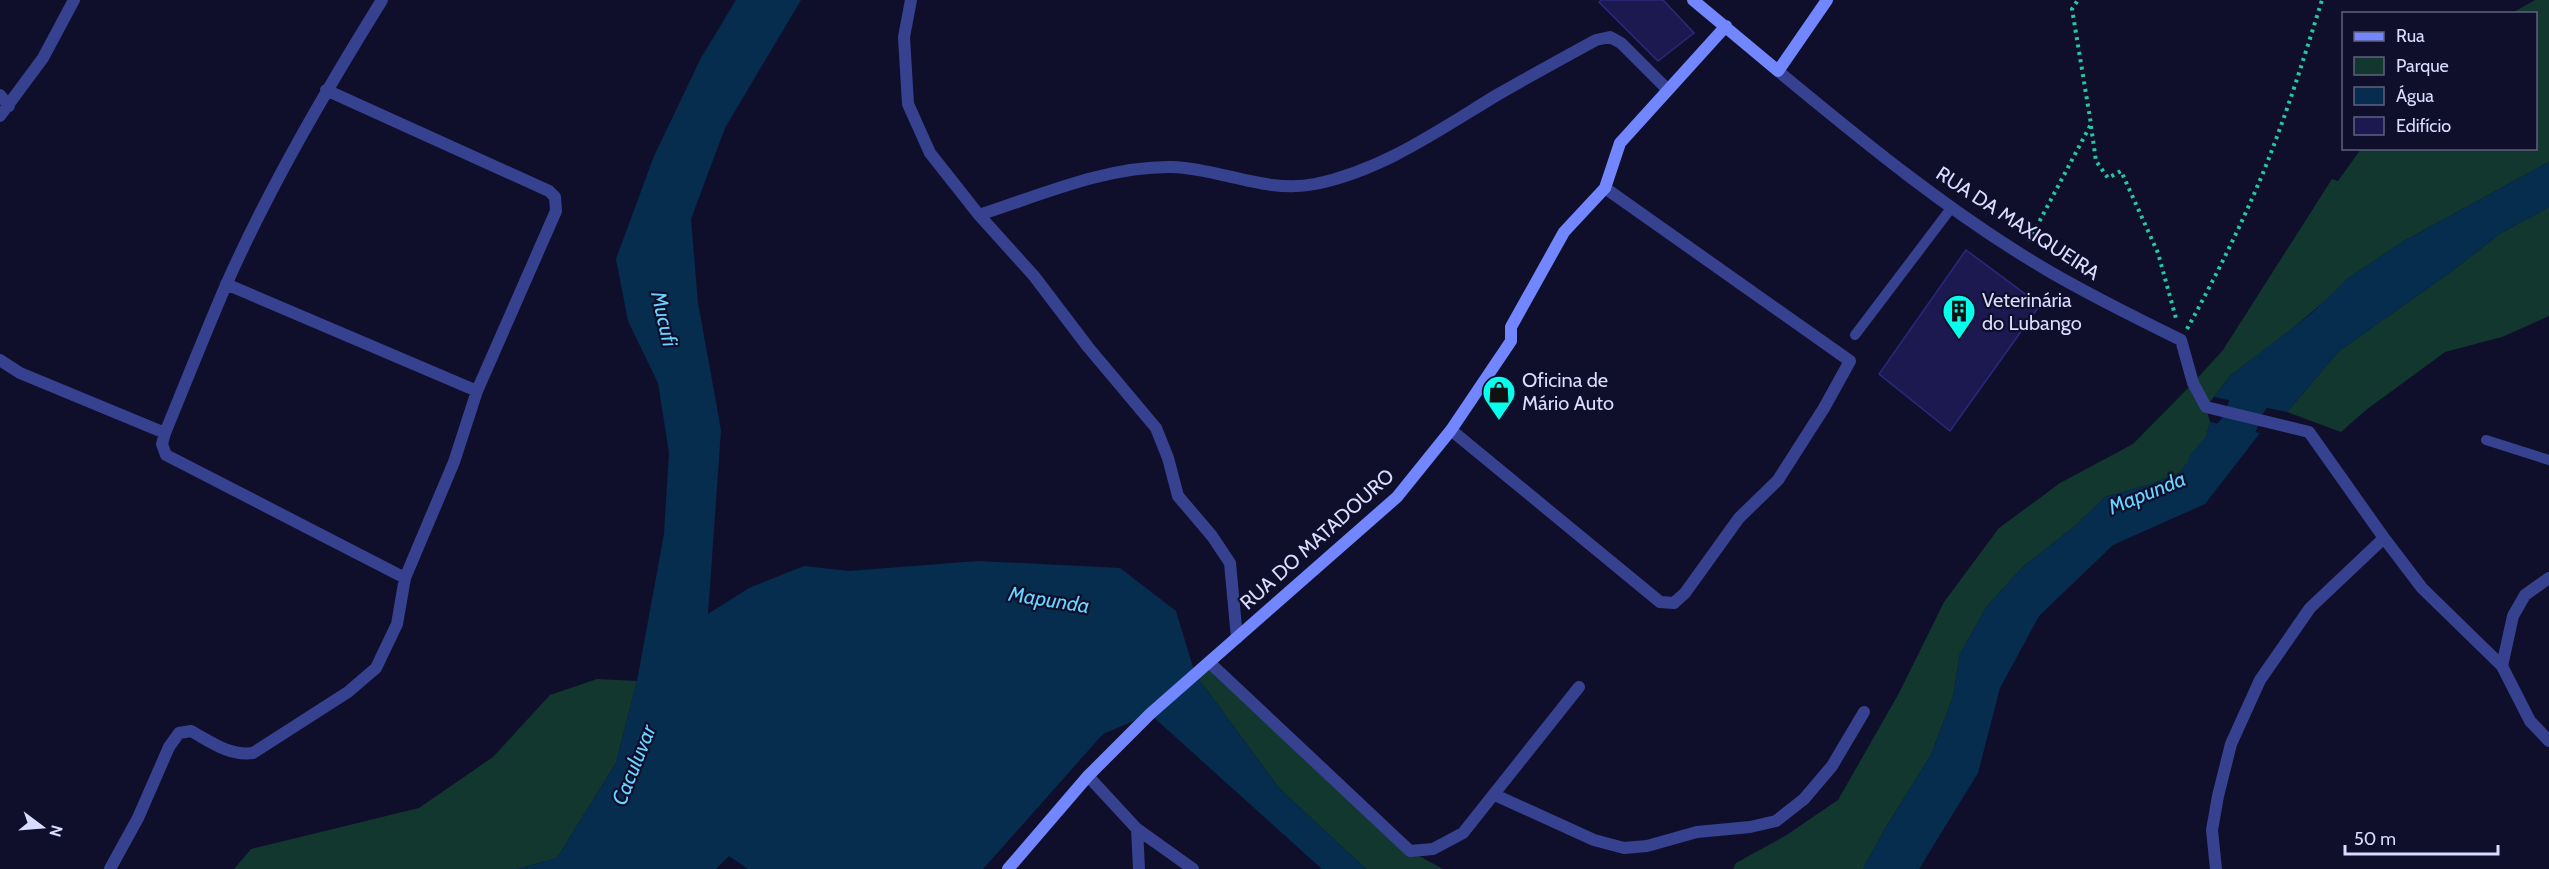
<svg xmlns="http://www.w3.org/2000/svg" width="2549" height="869" viewBox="0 0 2549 869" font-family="Cabin,sans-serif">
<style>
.green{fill:#11372f}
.water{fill:#062d4e}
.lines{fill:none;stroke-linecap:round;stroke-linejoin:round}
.river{stroke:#062d4e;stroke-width:36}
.building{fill:#1b194f;stroke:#2b297d;stroke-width:1.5}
.path{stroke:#25c8a1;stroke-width:4;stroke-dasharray:3 4.5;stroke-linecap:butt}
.lane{stroke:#36428f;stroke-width:10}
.street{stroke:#36428f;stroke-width:12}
.secondary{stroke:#7186ff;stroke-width:12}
.labels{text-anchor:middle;stroke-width:4.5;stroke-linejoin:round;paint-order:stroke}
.street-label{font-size:20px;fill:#dadcff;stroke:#0f0f2c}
.poi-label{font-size:20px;fill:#dadcff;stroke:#0f0f2c;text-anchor:start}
.water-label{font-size:21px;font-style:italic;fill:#68d4ff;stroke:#0f0f2c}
</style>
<rect width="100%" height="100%" fill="#0f0f2c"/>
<path class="green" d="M2535,0H2549V162L2404,241L2347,279L2331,296L2282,337L2231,375L2206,407L2210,422L2205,442L2179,473L2148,485L2105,497L2075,526L2024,566L1987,606L1960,654L1953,697L1931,755L1886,827L1863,869H1733L1736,863L1785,836L1838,800L1899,693L1944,602L1999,528L2060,483L2133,444L2193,383L2223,350L2332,179L2338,181L2361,149L2536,148V14L2512,13Z
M2549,207V316L2502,337L2445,352L2366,410L2341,432L2287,412L2339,351L2452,271L2501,233Z
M1210,663L1410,851L1443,869H1366L1279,788L1195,674Z
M597,679L637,681L616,763L557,858L518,869H234L251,849L419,808L493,757L550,695Z"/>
<path class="water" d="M736,0H801L725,128L691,219L698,303L721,430L708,614L749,588L804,566L849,571L978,561L1120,568L1176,611L1195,674L1279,788L1366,869H1322L1150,714L1103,734L983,869H748L729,856L716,869H518L557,858L616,763L637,681L664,534L669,453L658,383L628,321L616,259L654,156L701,58Z
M2549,162V207L2501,233L2452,271L2339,351L2287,412L2214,397L2231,375L2312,313L2347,279L2404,241Z
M2210,422L2260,433L2205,504L2113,545L2039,616L2000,688L1978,773L1919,869H1863L1886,827L1931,755L1953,697L1960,654L1987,606L2024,566L2075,526L2105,497L2148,485L2179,473L2205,442Z"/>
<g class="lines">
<path class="river" d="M2206,464L2238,427L2247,405L2265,379L2280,366"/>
</g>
<path class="building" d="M1602,0H1663L1694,33L1658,61L1599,2Z
M1966,250L2040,305L1950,431L1879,374Z"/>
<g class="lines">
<path class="path" d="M2091,126L2096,161L2108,178L2121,171L2158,253L2177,322
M2029,241L2091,124L2072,9L2078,0
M2187,329C2215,278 2241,226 2263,173C2286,116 2304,58 2322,0"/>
<path class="lane" d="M1855,335L1952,207
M2486,440L2549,460"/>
<path class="street" d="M382,0C325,92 270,186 226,285C205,334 185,384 165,433L162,444L166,455L405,578
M911,0L904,37L908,104L930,153L979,215L1034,276L1088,347L1156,428L1168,458L1178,496L1212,536L1230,563L1237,638
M1778,71C1865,143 1954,216 2052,273C2094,297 2138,319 2181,340L2193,383L2206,407L2309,432L2384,538L2310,608L2260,680L2231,744L2218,796L2212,830L2216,869
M0,95L9,106
M0,116L43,58L74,0
M979,215C1041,195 1106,166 1172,167C1218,168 1267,194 1315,184C1383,170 1439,130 1497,95C1530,76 1563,58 1596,40L1610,37L1621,43L1667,89
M226,284L477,391
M0,360L20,373L165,433
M1451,430L1660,602L1674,603L1685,593L1739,518L1778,480L1824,408L1850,361L1605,188
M2384,538L2422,588L2502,666
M2549,578L2525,595L2513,616L2502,666L2530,721L2549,741
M1210,663L1410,851L1433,849L1463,833L1579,687
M1088,776L1137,829L1193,869
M1495,795L1594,840L1624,848L1647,846L1697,832L1750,827L1776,821L1804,799L1832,766L1864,712
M1137,829L1139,869
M110,869L138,818L169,747L179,733L191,731C211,742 229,756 253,753L348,692L376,668L397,624L405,578L454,462L477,391L556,211L555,197L549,191L326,90"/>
<path class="secondary" d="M1693,0L1778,71L1827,0
M1008,869L1088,776L1150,714L1397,497L1451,430L1511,341V327L1564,232L1605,188L1620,143L1726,26"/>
</g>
<defs>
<symbol id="building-pin" viewBox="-11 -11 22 30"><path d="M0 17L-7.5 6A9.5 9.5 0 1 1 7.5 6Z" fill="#06ffec" stroke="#0f0f2c"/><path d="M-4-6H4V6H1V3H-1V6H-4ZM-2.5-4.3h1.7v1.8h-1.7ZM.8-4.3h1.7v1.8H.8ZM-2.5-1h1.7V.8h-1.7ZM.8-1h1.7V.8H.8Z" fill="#111"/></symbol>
<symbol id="shop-pin" viewBox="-11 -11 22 30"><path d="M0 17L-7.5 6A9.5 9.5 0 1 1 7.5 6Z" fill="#06ffec" stroke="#0f0f2c"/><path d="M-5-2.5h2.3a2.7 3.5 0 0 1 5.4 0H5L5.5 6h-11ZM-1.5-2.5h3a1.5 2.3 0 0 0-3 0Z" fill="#111"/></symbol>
</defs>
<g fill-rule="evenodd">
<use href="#building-pin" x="1940" y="292" width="38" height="52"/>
<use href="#shop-pin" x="1480" y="373" width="38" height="52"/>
</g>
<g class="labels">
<g class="street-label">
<text transform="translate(2018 223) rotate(33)" y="7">RUA DA MAXIQUEIRA</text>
<text transform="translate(1317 539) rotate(-42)" y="7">RUA DO MATADOURO</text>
</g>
<g class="poi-label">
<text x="1982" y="307">Veterinária<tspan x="1982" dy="23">do Lubango</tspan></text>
<text x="1522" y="387">Oficina de<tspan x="1522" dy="23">Mário Auto</tspan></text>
</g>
<g class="water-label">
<text transform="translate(664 319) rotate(77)" y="7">Mucufi</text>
<text transform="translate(2147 493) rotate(-22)" y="7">Mapunda</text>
<text transform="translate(1049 600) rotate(9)" y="7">Mapunda</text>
<text transform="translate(634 765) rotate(-68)" y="7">Caculuvar</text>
</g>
</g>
<rect x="2342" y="12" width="195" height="138" fill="#0f0f2c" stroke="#606180" stroke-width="1.5"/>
<rect x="2354" y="32" width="30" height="9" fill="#7186ff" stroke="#606180" stroke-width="1.5"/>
<text x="2396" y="42" font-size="18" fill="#dadcff">Rua</text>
<rect x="2354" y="57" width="30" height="18" fill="#11372f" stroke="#606180" stroke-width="1.5"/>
<text x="2396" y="72" font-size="18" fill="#dadcff">Parque</text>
<rect x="2354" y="87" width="30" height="18" fill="#062d4e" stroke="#606180" stroke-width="1.5"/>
<text x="2396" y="102" font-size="18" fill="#dadcff">Água</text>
<rect x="2354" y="117" width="30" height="18" fill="#1b194f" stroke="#606180" stroke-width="1.5"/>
<text x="2396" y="132" font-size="18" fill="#dadcff">Edifício</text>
<g transform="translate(42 827) rotate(106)" stroke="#0f0f2c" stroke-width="4.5" paint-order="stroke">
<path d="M0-4.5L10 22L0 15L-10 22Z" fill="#dadcff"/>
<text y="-9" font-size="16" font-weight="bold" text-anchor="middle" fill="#dadcff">N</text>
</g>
<path d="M2345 845v9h153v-9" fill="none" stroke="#dadcff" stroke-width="3"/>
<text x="2354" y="845" font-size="18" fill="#dadcff" stroke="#0f0f2c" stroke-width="4.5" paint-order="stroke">50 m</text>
</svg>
